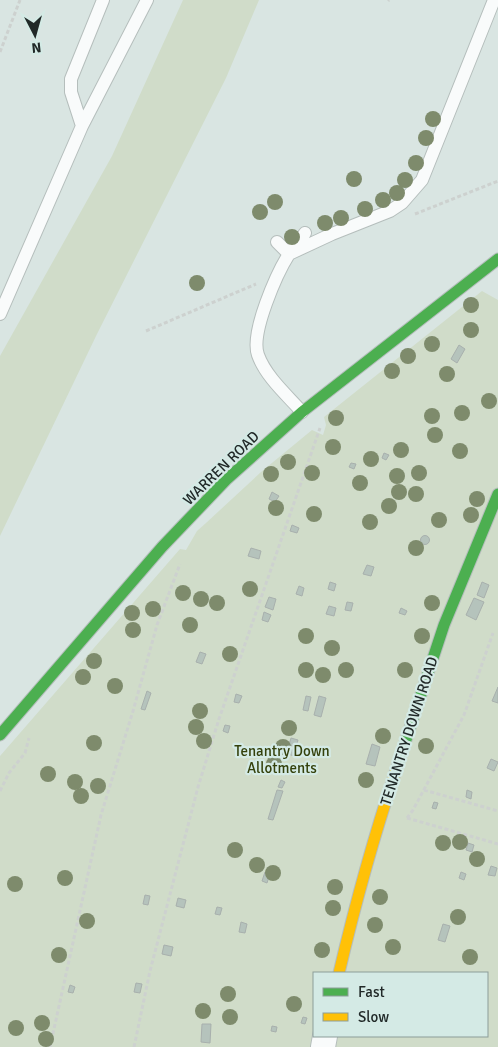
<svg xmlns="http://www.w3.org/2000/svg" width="498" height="1047" viewBox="0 0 498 1047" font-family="Signika,sans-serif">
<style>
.green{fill:#d0dcc9;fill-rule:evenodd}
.building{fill:#b5c3bc;stroke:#a8b0ad}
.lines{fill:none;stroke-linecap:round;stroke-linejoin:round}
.lane-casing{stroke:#b5bebc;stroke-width:14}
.street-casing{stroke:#b5bebc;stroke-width:26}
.fast-casing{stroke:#b5bebc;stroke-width:13}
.slow-casing{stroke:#b5bebc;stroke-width:13}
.path{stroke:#cdd1cf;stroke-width:3;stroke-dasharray:4 2.5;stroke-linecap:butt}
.lane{stroke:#f9fbfb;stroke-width:12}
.street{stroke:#f9fbfb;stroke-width:24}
.fast{stroke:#4caf50;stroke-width:11}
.slow{stroke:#ffc107;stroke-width:11}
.tree{fill:#7e8b6c}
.labels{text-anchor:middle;stroke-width:4.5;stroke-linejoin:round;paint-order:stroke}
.street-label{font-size:15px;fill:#212928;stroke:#d4eae5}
.park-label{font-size:15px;fill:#34410c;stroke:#d4eae5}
</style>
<rect width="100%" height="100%" fill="#d9e5e2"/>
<path class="green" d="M183,0H259L226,78L97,334L0,536V356L112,156Z
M482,291L498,300V1047H0V756L180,549L186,550L197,531L206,523L261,472L312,430L323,435L326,425L324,417ZM314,973H487V1036H314Z"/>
<path class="building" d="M459,345L465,349L457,363L451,359Z
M384,453L389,455L386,460L382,458Z
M351,463L356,464L354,469L349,467Z
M272,492L279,496L275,502L269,499Z
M292,525L299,528L297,533L290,531Z
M420.5 540a4.5 4.5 0 1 1 9 0a4.5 4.5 0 1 1-9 0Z
M251,548L261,551L259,559L248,556Z
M367,565L374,567L371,576L363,574Z
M330,582L336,584L334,591L328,589Z
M482,582L489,585L484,598L477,595Z
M299,586L304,588L302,596L296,594Z
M269,597L276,599L273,610L265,607Z
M474,598L484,602L476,620L466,615Z
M347,602L353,603L351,611L345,610Z
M329,606L336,608L334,616L326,614Z
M401,608L407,611L405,615L399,613Z
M264,612L271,615L268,622L262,620Z
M200,652L206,654L202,664L196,662Z
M498,687V703L492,701Z
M147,691L151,693L145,710L141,709Z
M236,694L242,696L239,703L234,702Z
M306,696L311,697L308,711L303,710Z
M319,696L326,698L321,717L314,715Z
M225,725L230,726L228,733L223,731Z
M291,738L298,740L296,747L289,745Z
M372,744L380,747L375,766L366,764Z
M290,749L295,751L294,756L288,754Z
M491,759L498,762L494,771L487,768Z
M281,780L285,782L282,788L278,787Z
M277,790L283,791L273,820L268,819Z
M467,790L472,792L471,799L466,797Z
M434,802L438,803L436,809L432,808Z
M468,843L474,845L472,852L466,850Z
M491,866L497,868L495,876L488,875Z
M265,872L270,874L267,883L262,881Z
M461,872L466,874L464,880L459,878Z
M145,895L150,896L148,905L143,904Z
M178,898L186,900L184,908L176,906Z
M217,907L222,908L220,915L215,914Z
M241,922L247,924L245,933L239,932Z
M443,924L450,926L445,942L438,940Z
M164,945L173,947L171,956L162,954Z
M136,983L142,984L140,993L134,992Z
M70,985L75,987L73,993L68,992Z
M303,1017L307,1018L305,1024L301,1023Z
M202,1024H211L210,1043L201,1042Z
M272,1026L277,1027L276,1032L271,1031Z"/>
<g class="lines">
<defs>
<path id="lane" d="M82,126L71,92V79L103,0
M277,242L289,254
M289,254L332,234L390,211L402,203L422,180L494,0
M0,314L82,126L147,0
M302,412C287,395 266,377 258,355C250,333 277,273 289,254C293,247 300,240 305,233"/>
<path id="street" d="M323,1047L325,1036"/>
<path id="fast" d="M0,735L162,547L226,480L302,412L498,259
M395,773L444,625L498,494"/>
<path id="slow" d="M339,973C355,905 373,839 395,773"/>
</defs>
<use href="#lane" class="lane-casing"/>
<use href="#street" class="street-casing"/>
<use href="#fast" class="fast-casing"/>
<use href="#slow" class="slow-casing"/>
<path class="path" d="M388,1L389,0
M0,52L20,0
M415,214L498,181
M146,331L256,284
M424,790L498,811
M0,791L9,773L25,753L29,738
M407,818L413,810L464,715L493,633
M407,818L498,844
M50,1047L101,815L133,711L157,625L180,564
M134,1047L150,971L198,787L219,719L320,428"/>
<use href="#lane" class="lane"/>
<use href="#street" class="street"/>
<use href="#fast" class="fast"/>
<use href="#slow" class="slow"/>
</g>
<g class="tree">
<circle cx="433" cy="119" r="8"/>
<circle cx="426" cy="138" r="8"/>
<circle cx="416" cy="163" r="8"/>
<circle cx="354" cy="179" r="8"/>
<circle cx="405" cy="180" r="8"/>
<circle cx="397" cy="193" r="8"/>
<circle cx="383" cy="200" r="8"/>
<circle cx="275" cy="202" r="8"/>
<circle cx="365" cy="209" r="8"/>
<circle cx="260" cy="212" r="8"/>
<circle cx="341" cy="218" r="8"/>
<circle cx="325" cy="223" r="8"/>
<circle cx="292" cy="237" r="8"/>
<circle cx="197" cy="283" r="8"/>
<circle cx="471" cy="305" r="8"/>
<circle cx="471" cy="330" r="8"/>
<circle cx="432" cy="344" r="8"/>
<circle cx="408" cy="356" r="8"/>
<circle cx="392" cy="371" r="8"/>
<circle cx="447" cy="374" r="8"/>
<circle cx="489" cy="401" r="8"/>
<circle cx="462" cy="413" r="8"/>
<circle cx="432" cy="416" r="8"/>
<circle cx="336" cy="418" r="8"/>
<circle cx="435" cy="435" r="8"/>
<circle cx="333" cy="447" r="8"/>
<circle cx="401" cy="450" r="8"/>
<circle cx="460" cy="451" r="8"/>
<circle cx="371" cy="459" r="8"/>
<circle cx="288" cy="462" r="8"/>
<circle cx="312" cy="473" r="8"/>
<circle cx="419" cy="473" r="8"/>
<circle cx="271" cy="474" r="8"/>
<circle cx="397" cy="476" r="8"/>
<circle cx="360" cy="483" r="8"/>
<circle cx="399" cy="492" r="8"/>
<circle cx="416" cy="494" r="8"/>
<circle cx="477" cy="499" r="8"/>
<circle cx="389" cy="506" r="8"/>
<circle cx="276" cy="508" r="8"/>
<circle cx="314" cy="514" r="8"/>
<circle cx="471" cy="515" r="8"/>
<circle cx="439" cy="520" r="8"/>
<circle cx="370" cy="522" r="8"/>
<circle cx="416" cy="548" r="8"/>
<circle cx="250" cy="589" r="8"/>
<circle cx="183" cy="593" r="8"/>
<circle cx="201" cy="599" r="8"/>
<circle cx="217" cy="603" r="8"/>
<circle cx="432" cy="603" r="8"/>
<circle cx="153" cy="609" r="8"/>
<circle cx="132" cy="613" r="8"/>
<circle cx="190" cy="625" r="8"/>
<circle cx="133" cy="630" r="8"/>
<circle cx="306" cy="636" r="8"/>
<circle cx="422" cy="636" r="8"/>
<circle cx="332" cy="648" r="8"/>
<circle cx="230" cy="654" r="8"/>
<circle cx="94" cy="661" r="8"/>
<circle cx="306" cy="670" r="8"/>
<circle cx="346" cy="670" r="8"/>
<circle cx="405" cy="670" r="8"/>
<circle cx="323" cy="675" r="8"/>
<circle cx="83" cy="677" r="8"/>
<circle cx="115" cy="686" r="8"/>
<circle cx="200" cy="711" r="8"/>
<circle cx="196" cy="727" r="8"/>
<circle cx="289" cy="728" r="8"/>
<circle cx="383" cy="736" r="8"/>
<circle cx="204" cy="741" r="8"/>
<circle cx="94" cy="743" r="8"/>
<circle cx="426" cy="746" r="8"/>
<circle cx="283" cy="747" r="8"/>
<circle cx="274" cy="764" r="8"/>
<circle cx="48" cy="774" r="8"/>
<circle cx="366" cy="780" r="8"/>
<circle cx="75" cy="782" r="8"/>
<circle cx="98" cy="786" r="8"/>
<circle cx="81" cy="796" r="8"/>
<circle cx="460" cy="842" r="8"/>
<circle cx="443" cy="843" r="8"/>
<circle cx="235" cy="850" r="8"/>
<circle cx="477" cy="859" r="8"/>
<circle cx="257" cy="865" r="8"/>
<circle cx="273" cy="873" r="8"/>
<circle cx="65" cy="878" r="8"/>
<circle cx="15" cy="884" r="8"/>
<circle cx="335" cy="887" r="8"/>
<circle cx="380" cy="897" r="8"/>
<circle cx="333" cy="908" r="8"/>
<circle cx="458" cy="917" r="8"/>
<circle cx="87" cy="921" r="8"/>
<circle cx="375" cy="925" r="8"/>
<circle cx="393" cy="947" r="8"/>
<circle cx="322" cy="950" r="8"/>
<circle cx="59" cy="955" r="8"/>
<circle cx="470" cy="957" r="8"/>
<circle cx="228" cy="994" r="8"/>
<circle cx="294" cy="1004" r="8"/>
<circle cx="203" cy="1011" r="8"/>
<circle cx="230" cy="1017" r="8"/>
<circle cx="42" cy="1023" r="8"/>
<circle cx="16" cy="1028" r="8"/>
<circle cx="46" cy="1039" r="8"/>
</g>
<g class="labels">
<g class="street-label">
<text transform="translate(221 468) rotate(-44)" y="5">WARREN ROAD</text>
<text transform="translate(409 731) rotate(-72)" y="5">TENANTRY DOWN ROAD</text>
</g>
<g class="park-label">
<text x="282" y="756">Tenantry Down<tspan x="282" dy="17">Allotments</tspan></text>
</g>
</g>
<rect x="313" y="972" width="175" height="65" fill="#d4eae5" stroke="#8c9d99"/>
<rect x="323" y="988" width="25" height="8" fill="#4caf50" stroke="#8c9d99"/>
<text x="358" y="997" font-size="15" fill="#212928">Fast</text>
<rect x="323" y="1013" width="25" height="8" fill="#ffc107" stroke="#8c9d99"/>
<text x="358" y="1022" font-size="15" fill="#212928">Slow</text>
<g transform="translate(35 35) rotate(174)" stroke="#d4eae5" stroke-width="4" paint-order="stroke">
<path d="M0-4L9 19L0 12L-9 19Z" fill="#212928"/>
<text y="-8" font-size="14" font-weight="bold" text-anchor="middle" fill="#212928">N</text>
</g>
</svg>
